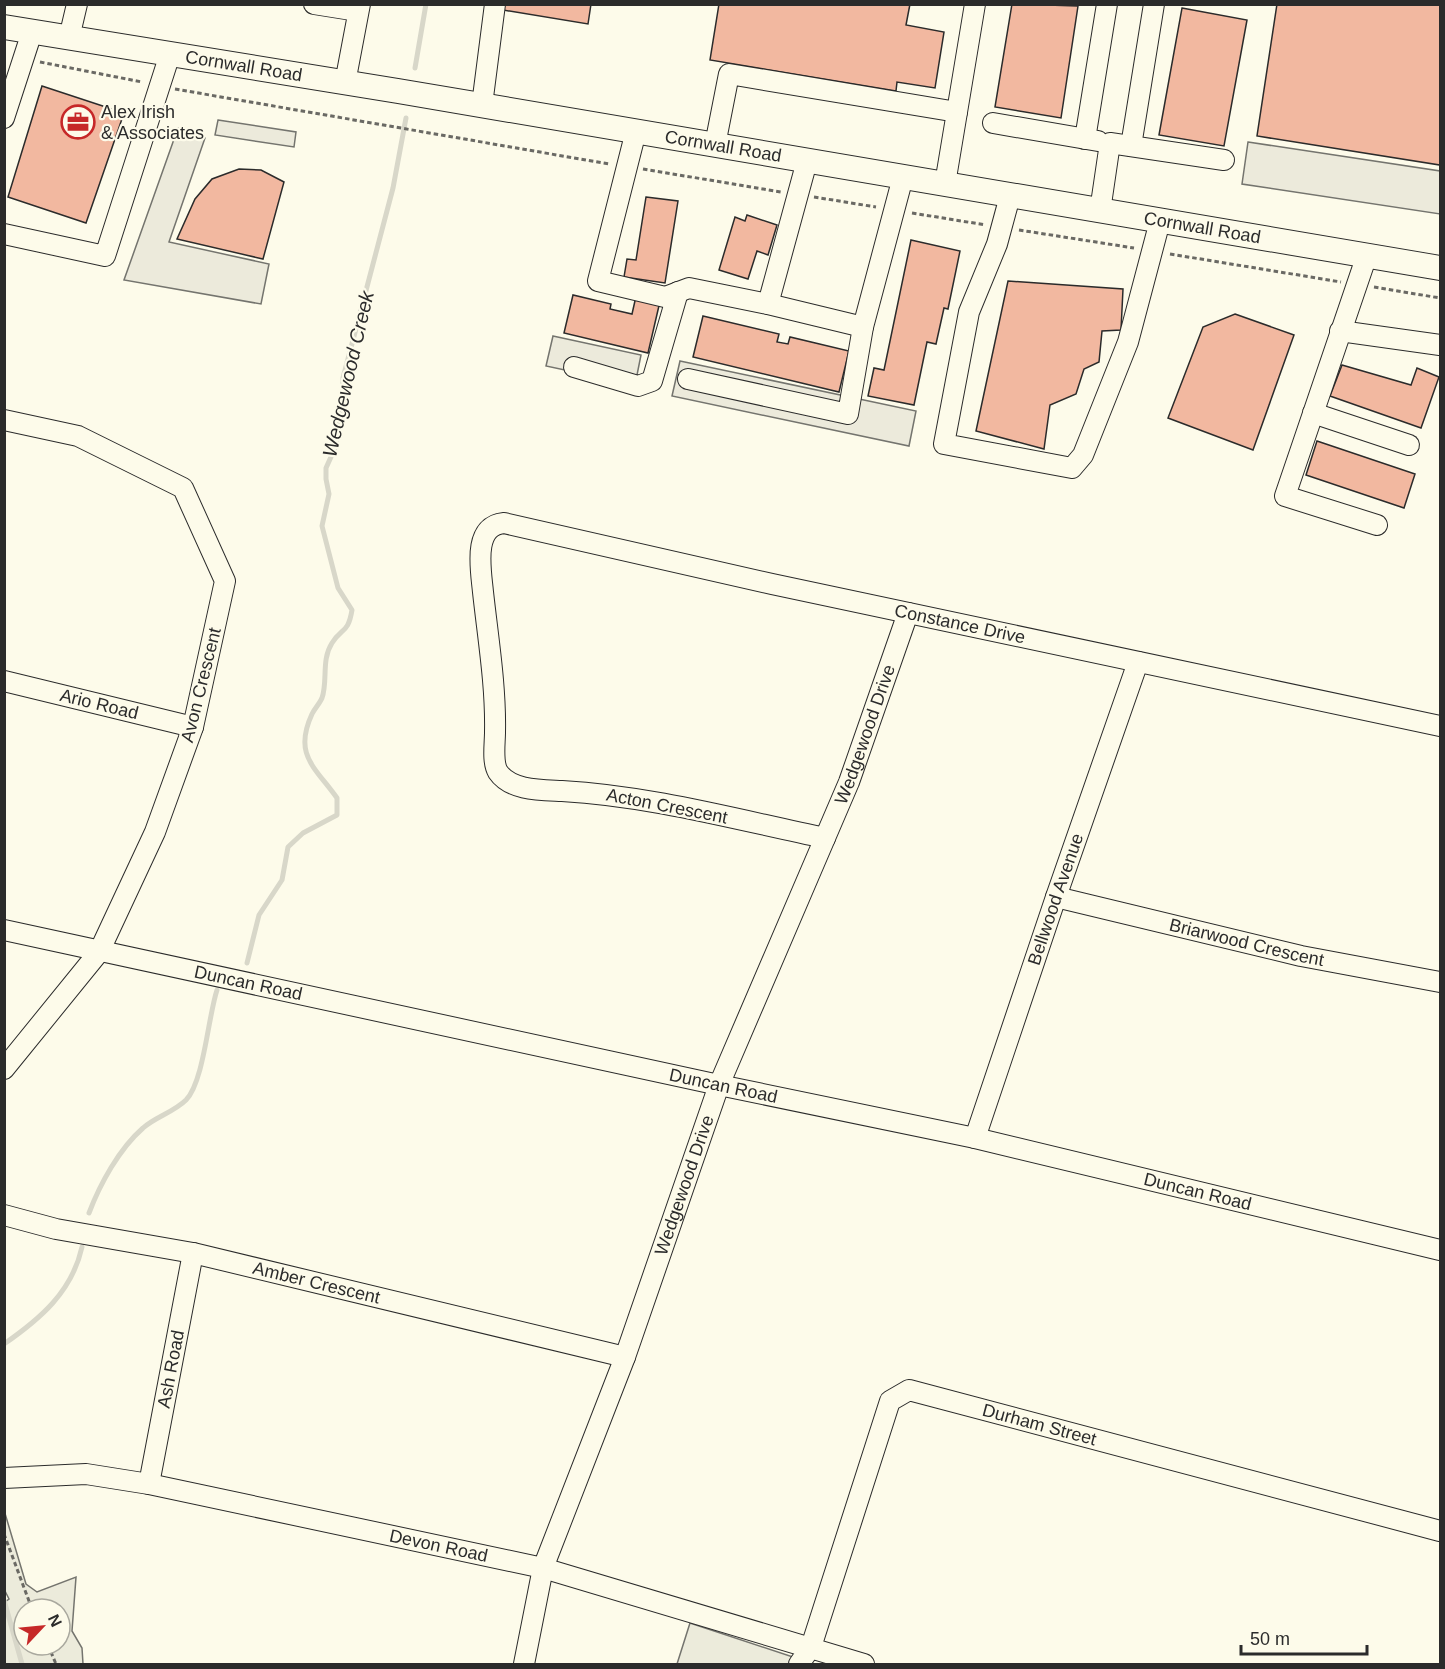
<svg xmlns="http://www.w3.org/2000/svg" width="1445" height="1669" viewBox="0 0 1445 1669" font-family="Helvetica,sans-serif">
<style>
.green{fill:#ecebdb;stroke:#74746e;stroke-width:1.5;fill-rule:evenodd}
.parking{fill:#eceadb;stroke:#74746e;stroke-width:1.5}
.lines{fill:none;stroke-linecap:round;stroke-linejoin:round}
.stream{stroke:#d8d7c9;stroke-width:5}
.building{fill:#f2b8a0;stroke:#2b2b2b;stroke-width:1.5}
.minor-casing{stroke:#2b2b2b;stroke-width:22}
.major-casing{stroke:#2b2b2b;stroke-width:26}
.path{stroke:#6a6964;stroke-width:3;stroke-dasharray:4.5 3;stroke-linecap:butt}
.minor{stroke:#fdfbea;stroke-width:20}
.major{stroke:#fdfbea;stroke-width:24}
.labels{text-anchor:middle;stroke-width:4.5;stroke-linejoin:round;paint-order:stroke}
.street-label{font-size:18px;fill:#2b2b2b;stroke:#fdfbea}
.poi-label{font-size:18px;fill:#2b2b2b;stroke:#fdfbea;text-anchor:start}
.water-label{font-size:20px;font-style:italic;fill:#2b2b2b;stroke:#fdfbea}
</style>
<rect width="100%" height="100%" fill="#fdfbea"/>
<path class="green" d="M4,1510L26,1584L37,1592L76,1577L72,1631L82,1648L83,1664H5V1602L9,1599L4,1589ZM24,1609H60V1645H24Z
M690,1623L814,1664H677Z"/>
<path class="parking" d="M218,120L296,132L294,147L215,135Z
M178,128L205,138L169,242L269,264L261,304L124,280Z
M1248,142L1440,171V214L1242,184Z
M553,336L641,355L635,385L546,366Z
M680,361L916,411L909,446L672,396Z"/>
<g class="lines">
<path class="stream" d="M415,68L426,4
M247,963L259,915L282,880L288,847L303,833L337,815V798C315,767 293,755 312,714C315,708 320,703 322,698C328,681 321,660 332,643C342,627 348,634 352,610L338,588L322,526L329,494L326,479V468L335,448L342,410L343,378L393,188L406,118
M89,1213C100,1184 119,1149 143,1128C155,1117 174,1112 186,1100C204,1081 208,1017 217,990
M4,1344C40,1319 72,1292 82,1247
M4,1600L22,1664"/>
</g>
<path class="building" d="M504,4H591L588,24L503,10Z
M719,4H910L906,25L944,32L935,88L897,82L896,91L710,60Z
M1012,4L1078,6L1061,118L995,107Z
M1277,4H1440V165L1257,136Z
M1182,8L1247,20L1224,146L1159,135Z
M42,86L124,113L86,223L8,197Z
M239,169L261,170L284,182L263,259L177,239L195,199L212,179Z
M646,197L678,201L665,283L624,277L627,259L636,260Z
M747,215L777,225L768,255L757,251L748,279L719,270L735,217L745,221Z
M911,240L960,251L948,309L944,308L936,344L927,342L914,405L868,396L874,368L884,370Z
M1008,281L1123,289L1121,330L1102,331L1099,362L1084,369L1076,394L1050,405L1044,449L976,431Z
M637,292L661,297L648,353L564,333L573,295L611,304L610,309L632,314Z
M1235,314L1294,335L1253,450L1168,418L1203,327Z
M703,316L779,334L777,342L788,344L790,337L849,351L839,392L693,357Z
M1342,365L1411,385L1417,368L1439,377L1421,428L1330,396Z
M1317,441L1415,474L1404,508L1306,475Z"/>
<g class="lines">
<defs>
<g id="minor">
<path d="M314,4L358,11"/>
<path d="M69,38L77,4"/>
<path d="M345,83L360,4"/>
<path d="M482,105L495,4"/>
<path d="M957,112L975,4"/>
<path d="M4,118L32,32"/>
<path d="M993,123L1098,141"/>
<path d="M636,131L598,281L665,297L689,288L768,304"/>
<path d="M1085,139L1107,4"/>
<path d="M715,145L729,74L957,112L945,184"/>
<path d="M1131,146L1154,4"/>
<path d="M807,161L768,304L863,327L903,177"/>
<path d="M1010,196L997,244L969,312L944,444L1072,468L1083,455L1128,342L1160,221"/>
<path d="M1100,211L1110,143L1224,160"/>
<path d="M4,234L105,256L170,54"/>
<path d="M1367,255L1285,496L1377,525"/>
<path d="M1340,331L1440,345"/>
<path d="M574,367L638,386L652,381L678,292"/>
<path d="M688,379L848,414L863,327"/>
<path d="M1313,413L1409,445"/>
<path d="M4,420L78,436L183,488L225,581L193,727L155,832L99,952L4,1069"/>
<path id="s1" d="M4,681L193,727"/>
<path id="s2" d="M825,838C738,820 651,796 562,791C542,790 511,791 498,772C492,762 495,744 495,732C496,686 488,638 483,592C481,570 472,526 504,523L772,584L1440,726"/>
<path id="s3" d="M1056,897L1301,956L1440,982"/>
<path id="s4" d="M4,930L719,1085L975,1138L1440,1250"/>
<path id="s5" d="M975,1138L1056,897L1138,662"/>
<path id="s6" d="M4,1215L56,1229L193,1253L625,1357"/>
<path id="s7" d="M4,1478L86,1474L149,1484L543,1568L864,1664"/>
<path id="s8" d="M149,1484L193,1253"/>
<path id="s9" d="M524,1664L543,1568L625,1357L719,1085L849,782L908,613"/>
<path id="s10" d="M799,1664L811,1647L890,1401L909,1390L1440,1531"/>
</g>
<g id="major">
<path id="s11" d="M4,27L398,91L1440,268"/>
</g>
</defs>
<use href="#minor" class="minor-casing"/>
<use href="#major" class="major-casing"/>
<path class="path" d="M40,62L142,82
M175,89L609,164
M643,169L781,192
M814,197L876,207
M912,213L986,225
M1019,230L1134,248
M1170,254L1341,282
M1374,287L1440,298
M4,1534L32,1609
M48,1645L56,1664"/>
<use href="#minor" class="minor"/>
<use href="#major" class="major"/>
</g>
<defs>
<symbol id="office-ring" viewBox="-11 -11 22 22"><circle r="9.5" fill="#fdfbea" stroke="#c62828" stroke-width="1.5"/><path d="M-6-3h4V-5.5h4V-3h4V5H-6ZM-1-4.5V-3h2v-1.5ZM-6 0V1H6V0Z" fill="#c62828"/></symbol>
</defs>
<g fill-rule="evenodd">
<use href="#office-ring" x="59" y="103" width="38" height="38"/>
</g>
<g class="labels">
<g class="street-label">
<text dy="6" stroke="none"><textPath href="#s11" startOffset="243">Cornwall Road</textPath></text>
<text dy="6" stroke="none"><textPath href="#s11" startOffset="729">Cornwall Road</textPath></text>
<text dy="6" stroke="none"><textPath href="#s11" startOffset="1215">Cornwall Road</textPath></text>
<text dy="6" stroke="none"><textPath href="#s2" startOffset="1066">Constance Drive</textPath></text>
<text transform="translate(201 685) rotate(-76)" y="6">Avon Crescent</text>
<text dy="6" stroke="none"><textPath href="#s1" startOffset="98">Ario Road</textPath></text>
<text dy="6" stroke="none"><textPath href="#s9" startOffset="992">Wedgewood Drive</textPath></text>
<text transform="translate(667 806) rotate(11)" y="6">Acton Crescent</text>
<text dy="6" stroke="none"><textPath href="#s5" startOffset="252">Bellwood Avenue</textPath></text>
<text dy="6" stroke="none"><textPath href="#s3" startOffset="196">Briarwood Crescent</textPath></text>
<text dy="6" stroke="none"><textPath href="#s4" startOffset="250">Duncan Road</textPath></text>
<text dy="6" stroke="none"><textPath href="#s4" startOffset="736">Duncan Road</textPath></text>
<text dy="6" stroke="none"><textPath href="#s9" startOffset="506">Wedgewood Drive</textPath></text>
<text dy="6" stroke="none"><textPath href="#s4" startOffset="1222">Duncan Road</textPath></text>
<text dy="6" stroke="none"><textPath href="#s6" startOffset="320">Amber Crescent</textPath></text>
<text dy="6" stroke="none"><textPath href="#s8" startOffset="117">Ash Road</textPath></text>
<text dy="6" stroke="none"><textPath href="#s10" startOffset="436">Durham Street</textPath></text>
<text dy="6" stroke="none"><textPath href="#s7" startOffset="442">Devon Road</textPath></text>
</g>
<g class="poi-label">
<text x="101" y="118">Alex Irish<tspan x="101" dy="21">&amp; Associates</tspan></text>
</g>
<g class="water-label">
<text transform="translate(348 374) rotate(-77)" y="7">Wedgewood Creek</text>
</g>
</g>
<rect width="1445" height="1669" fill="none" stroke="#2b2b2b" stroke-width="12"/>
<g transform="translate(42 1627) rotate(64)"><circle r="28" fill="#fdfbea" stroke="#a9a89e" stroke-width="1.5"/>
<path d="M0-4.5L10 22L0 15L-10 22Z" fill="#c62828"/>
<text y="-9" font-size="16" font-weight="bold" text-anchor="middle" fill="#2b2b2b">N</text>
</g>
<path d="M1241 1645v9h126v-9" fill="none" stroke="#2b2b2b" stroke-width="3"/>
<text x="1250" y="1645" font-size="18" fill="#2b2b2b" stroke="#fdfbea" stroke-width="4.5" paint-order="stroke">50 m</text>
</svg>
